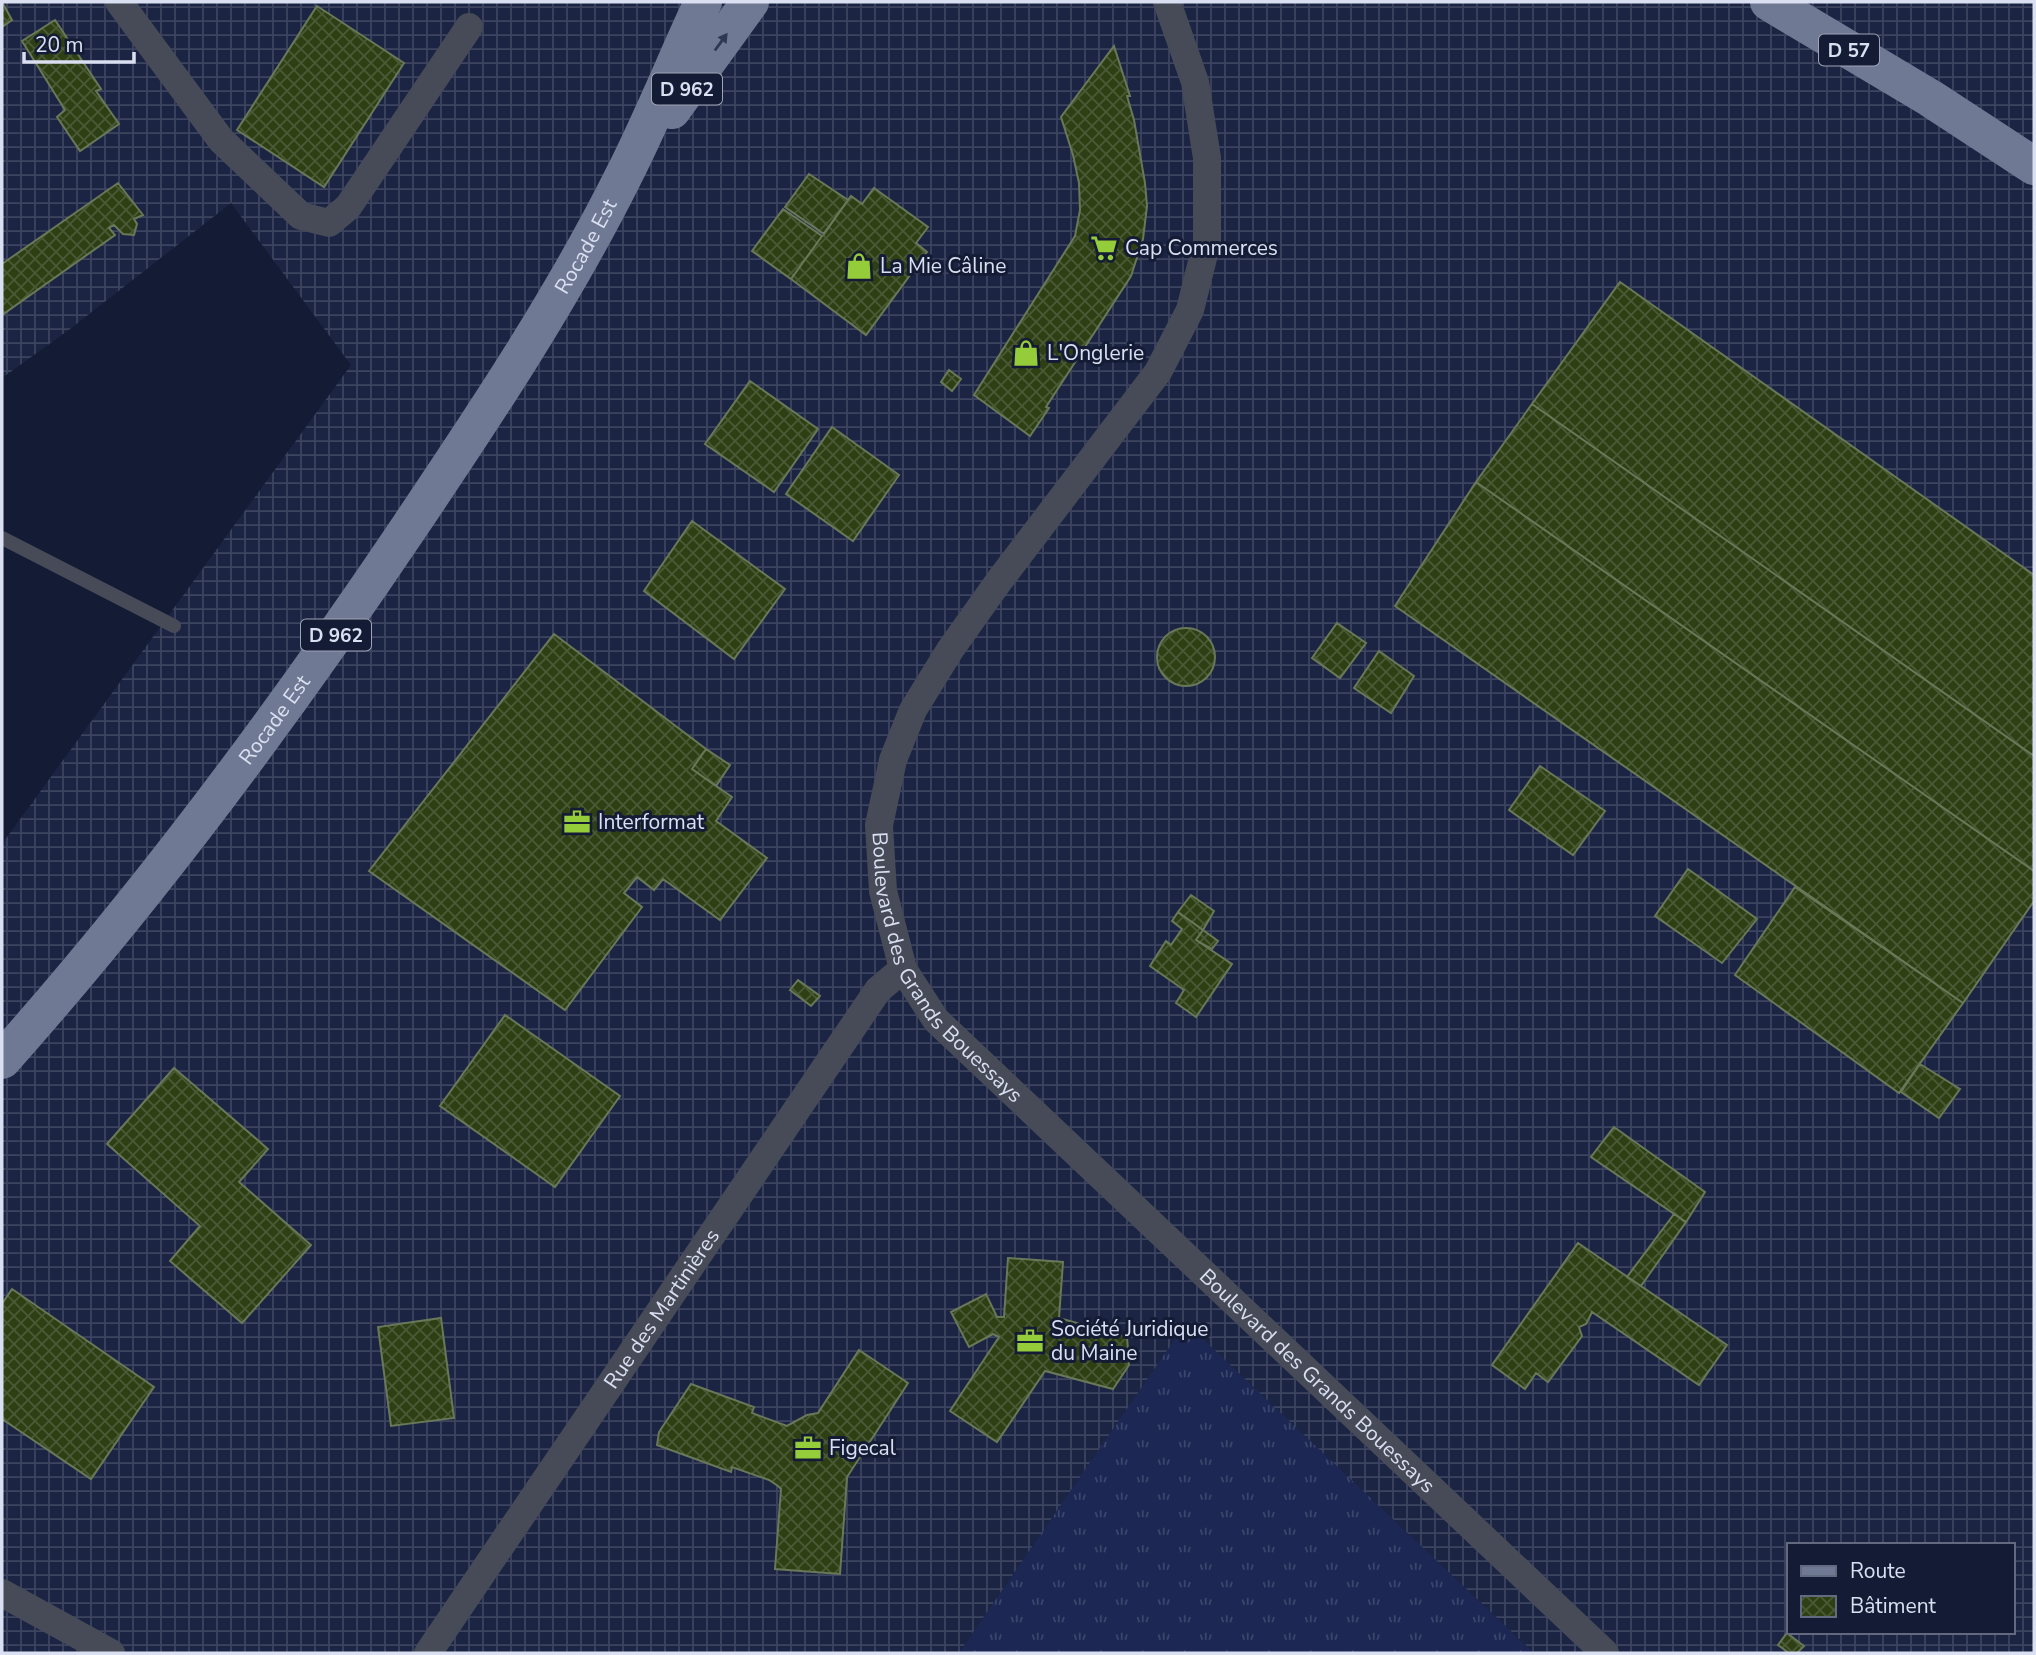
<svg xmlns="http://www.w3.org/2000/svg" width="2036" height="1655" viewBox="0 0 2036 1655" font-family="'Nunito Sans',sans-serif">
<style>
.industrial{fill:url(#industrial-grid);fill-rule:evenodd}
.grass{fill:url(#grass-tufts)}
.building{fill:url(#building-cross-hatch);stroke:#697859;stroke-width:2}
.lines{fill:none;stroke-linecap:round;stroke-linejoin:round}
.service{stroke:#474b58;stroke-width:14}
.minor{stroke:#474b58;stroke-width:28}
.primary{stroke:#707993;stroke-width:38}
.oneway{fill:#303750}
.labels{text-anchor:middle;stroke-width:6;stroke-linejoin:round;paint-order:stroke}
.shield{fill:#141b34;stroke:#9fa5b8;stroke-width:2}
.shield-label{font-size:19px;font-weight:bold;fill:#dae0f1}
.street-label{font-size:21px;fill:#dae0f1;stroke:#141b34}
.poi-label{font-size:21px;fill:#dae0f1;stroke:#141b34;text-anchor:start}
</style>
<defs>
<pattern id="industrial-grid" width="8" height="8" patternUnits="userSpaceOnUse" patternTransform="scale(1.75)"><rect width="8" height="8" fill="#1b2443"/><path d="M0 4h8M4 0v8" fill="none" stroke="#3c445f"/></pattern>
<pattern id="grass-tufts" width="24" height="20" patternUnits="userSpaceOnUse" patternTransform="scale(1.75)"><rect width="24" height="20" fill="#1c2753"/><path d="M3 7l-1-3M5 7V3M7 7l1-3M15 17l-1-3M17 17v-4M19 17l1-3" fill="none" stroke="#3c466c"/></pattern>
<pattern id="building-cross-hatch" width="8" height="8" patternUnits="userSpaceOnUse" patternTransform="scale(1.75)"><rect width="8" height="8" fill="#2d3f13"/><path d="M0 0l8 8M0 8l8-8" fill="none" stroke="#4b5a36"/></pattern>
</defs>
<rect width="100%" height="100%" fill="#141b34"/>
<path class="industrial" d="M2,2H2034V1653H1534L1186,1324L959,1653H2V844L351,365L231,203L70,329L2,378ZM1789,1545H2013V1632H1789Z"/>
<path class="grass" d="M1186,1323L1534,1653H959Z"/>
<path class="building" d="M2,2L12,20L2,27Z
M317,6L404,63L324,187L237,130Z
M55,20L101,89L96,91L119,124L80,151L57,117L65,110L22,41Z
M1114,46L1130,96H1127L1134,120L1145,183L1147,206L1143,239L1131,276L1046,407L1049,408L1030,436L974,395L1075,236L1080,210L1079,183L1073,155L1061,117Z
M809,174L848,200L824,234L785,207Z
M118,183L143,215L134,219L137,224L134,235L123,234L114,225L109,228L115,235L2,315V264Z
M874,188L928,227L916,243L927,252L866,335L791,279L851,196L862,204Z
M783,209L822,236L791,279L752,251Z
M1620,282L2034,575V756L1532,404Z
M949,370L961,379L952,391L941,382Z
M750,381L818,429L774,492L705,444Z
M1532,404L2034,756V871L1476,482Z
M832,427L899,475L853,541L786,494Z
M1476,482L2034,871V901L1963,1003L1395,606Z
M692,521L785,589L734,659L644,591Z
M1337,623L1366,643L1340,678L1312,658Z
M1157 657a29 29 0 1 1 58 0a29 29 0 1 1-58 0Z
M554,634L706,749L692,769L732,797L716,821L767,858L720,920L663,879L654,890L637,877L624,893L642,907L565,1010L369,871Z
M1379,651L1414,676L1391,713L1354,688Z
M706,749L730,765L716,786L692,769Z
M1540,766L1605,811L1573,855L1509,810Z
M1688,869L1757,919L1722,963L1655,916Z
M1795,887L1963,1003L1899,1093L1735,975Z
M1191,895L1214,911L1203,930L1178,912Z
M1178,912L1203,930L1196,940L1232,964L1196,1017L1176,1003L1184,990L1150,966L1166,941L1171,945L1182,929L1172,921Z
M1203,930L1218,941L1212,949L1196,940Z
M798,980L820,996L811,1006L790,990Z
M505,1015L620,1096L555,1187L440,1106Z
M1920,1064L1960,1089L1939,1118L1901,1092Z
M174,1068L268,1149L239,1182L311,1245L242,1323L170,1261L200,1226L107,1144Z
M1614,1127L1705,1192L1686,1222L1591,1157Z
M1674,1214L1686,1222L1641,1286L1627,1277Z
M1578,1243L1727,1345L1699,1385L1592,1312L1586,1324L1579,1327L1582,1336L1548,1382L1536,1373L1525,1389L1492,1365Z
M1008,1258L1063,1262L1059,1318L1127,1337L1129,1365L1113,1389L1045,1371L997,1442L950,1411L999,1337L993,1334L969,1347L951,1312L986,1294L997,1317H1004Z
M12,1289L154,1387L91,1479L2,1419V1304Z
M441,1318L454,1418L391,1426L378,1327Z
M859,1350L908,1383L847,1477L840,1574L775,1569L781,1489L778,1486L769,1480L732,1467L731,1472L657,1445L659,1432L691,1384L754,1407L752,1413L787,1426L807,1415L818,1413Z
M1787,1633L1804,1646L1797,1653H1789L1778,1645Z"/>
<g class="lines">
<path class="service" d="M2,538L174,626"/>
<g class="minor">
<path d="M119,2L221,140L301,216L329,223L348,207L469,27"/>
<path id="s1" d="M1167,2L1195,82L1207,158V242L1190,310L1158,372L999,581L950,650L913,710L893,760L879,825L883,891L903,969L936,1020L1605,1653"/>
<path d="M2,1593L111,1653"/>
<path id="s2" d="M428,1653L878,990L903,969"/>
</g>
<g class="primary">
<path d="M1769,2L1930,98L2034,166"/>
<path d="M672,110L750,2"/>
<path id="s3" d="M2,1060C151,893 285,712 410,526C486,413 562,299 623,177C652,120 676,60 703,2"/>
</g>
</g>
<defs><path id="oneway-solid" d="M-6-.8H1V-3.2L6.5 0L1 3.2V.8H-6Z" transform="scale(1.75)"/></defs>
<use class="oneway" href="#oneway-solid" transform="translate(721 42) rotate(-54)"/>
<defs>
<symbol id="supermarket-bare" viewBox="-9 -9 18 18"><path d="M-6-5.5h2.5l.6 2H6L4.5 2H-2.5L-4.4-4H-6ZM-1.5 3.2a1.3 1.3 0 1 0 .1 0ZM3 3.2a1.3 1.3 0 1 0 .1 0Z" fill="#95cc3a" stroke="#141b34" stroke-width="2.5" paint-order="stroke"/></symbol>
<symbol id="shop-bare" viewBox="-9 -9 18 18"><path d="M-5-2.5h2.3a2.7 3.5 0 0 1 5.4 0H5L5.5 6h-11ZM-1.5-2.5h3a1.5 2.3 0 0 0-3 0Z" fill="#95cc3a" stroke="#141b34" stroke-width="2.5" paint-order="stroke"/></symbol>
<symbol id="office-bare" viewBox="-9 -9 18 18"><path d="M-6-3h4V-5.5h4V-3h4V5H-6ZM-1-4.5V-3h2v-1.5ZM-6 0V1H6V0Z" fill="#95cc3a" stroke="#141b34" stroke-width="2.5" paint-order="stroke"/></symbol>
</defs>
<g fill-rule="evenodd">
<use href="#supermarket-bare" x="1085" y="229" width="38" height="38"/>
<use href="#shop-bare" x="840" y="247" width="38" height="38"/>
<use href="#shop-bare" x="1007" y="334" width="38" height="38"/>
<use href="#office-bare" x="558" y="803" width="38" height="38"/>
<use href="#office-bare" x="1011" y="1322" width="38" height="38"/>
<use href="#office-bare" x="789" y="1429" width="38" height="38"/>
</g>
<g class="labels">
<g class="shield">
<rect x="1819" y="34.5" width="60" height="31" rx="5"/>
<rect x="652" y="73.5" width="70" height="31" rx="5"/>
<rect x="301" y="619.5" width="70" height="31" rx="5"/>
</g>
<g class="shield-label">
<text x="1849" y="57">D 57</text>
<text x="687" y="96">D 962</text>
<text x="336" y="642">D 962</text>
</g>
<g class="street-label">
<text dy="7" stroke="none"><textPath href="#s3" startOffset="1003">Rocade Est</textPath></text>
<text dy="7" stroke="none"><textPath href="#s3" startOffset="436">Rocade Est</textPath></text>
<text dy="7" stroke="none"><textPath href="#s1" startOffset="1088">Boulevard des Grands Bouessays</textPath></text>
<text dy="7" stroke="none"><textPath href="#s2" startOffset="416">Rue des Martinières</textPath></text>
<text dy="7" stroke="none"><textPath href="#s1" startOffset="1656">Boulevard des Grands Bouessays</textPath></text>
</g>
<g class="poi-label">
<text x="1125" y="255">Cap Commerces</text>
<text x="880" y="273">La Mie Câline</text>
<text x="1047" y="360">L'Onglerie</text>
<text x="598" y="829">Interformat</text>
<text x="1051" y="1336">Société Juridique<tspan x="1051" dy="24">du Maine</tspan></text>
<text x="829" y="1455">Figecal</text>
</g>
</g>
<rect width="2036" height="1655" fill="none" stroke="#dae0f1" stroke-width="7"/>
<rect x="1787" y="1543" width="228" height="91" fill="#141b34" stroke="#636a80" stroke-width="2"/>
<rect x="1801" y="1566" width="35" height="10" fill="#707993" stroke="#636a80" stroke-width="2"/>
<text x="1850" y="1578" font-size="21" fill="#dae0f1">Route</text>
<rect x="1801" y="1596" width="35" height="21" fill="url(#building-cross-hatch)" stroke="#636a80" stroke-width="2"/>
<text x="1850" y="1613" font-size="21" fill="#dae0f1">Bâtiment</text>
<path d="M24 52v10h110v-10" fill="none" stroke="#dae0f1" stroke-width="3.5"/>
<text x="35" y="52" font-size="21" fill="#dae0f1" stroke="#141b34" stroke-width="5" paint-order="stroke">20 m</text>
</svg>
